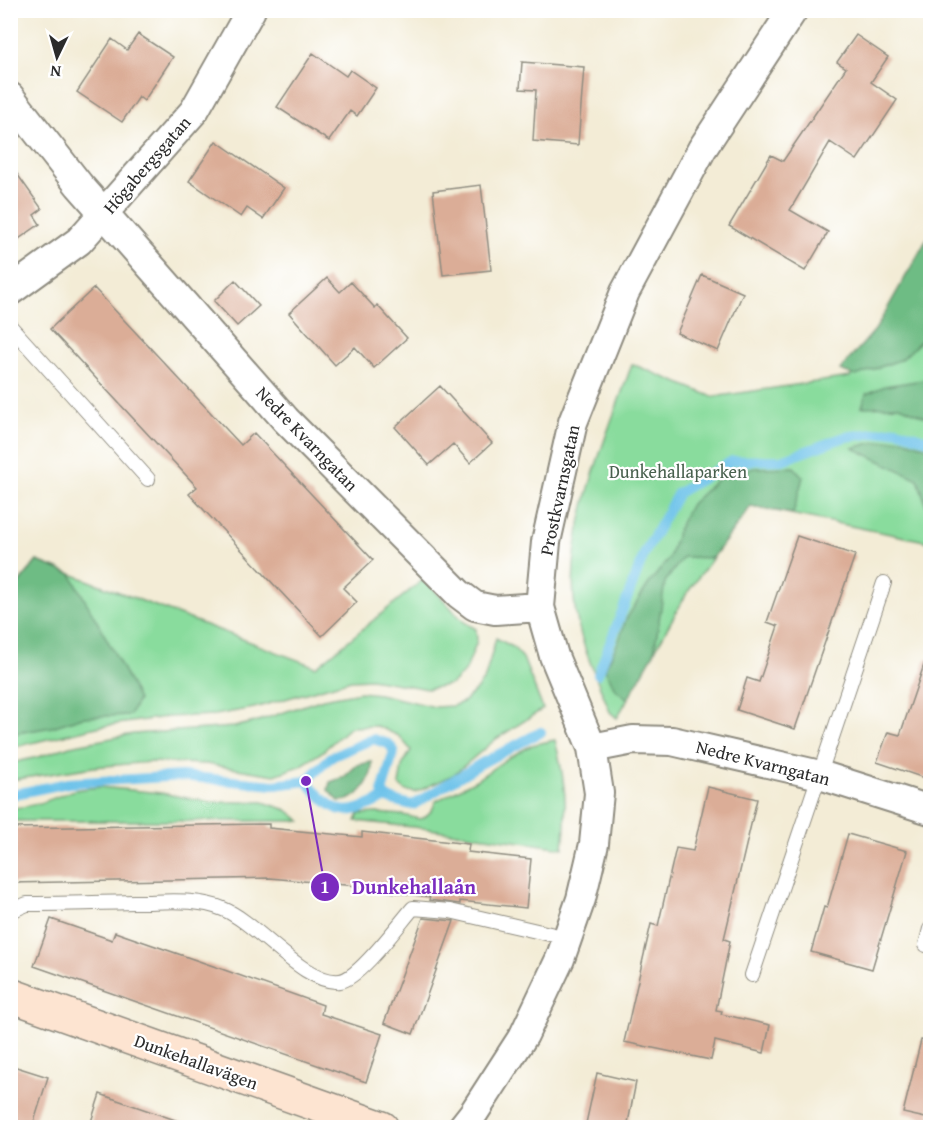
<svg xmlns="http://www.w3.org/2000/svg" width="941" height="1138" viewBox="0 0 941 1138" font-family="'Gentium Book Plus',serif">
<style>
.green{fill:#89dc9d;stroke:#5a8464;stroke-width:1.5}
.forest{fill:#6ebc84;stroke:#4c7458;stroke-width:1.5}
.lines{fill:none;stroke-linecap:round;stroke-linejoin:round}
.stream{stroke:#6ec3ea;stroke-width:10}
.building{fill:#dbad97}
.lane-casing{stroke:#8f8c80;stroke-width:16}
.street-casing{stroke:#8f8c80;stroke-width:32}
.secondary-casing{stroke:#8f8c80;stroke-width:36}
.lane{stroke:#fff;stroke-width:14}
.street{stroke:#fff;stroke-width:28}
.secondary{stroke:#fde4d1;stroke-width:33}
.labels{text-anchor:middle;stroke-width:4.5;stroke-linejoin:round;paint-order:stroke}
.street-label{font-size:18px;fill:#2b2b2b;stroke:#fff}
.park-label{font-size:18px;fill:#47604d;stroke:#fff}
.leader{fill:none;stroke:#7b2cbf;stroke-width:2}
.callout-dot{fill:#7b2cbf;stroke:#fff;stroke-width:2}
.mark-label{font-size:18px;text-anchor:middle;font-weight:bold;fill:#fff}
.callout-label{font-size:20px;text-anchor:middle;font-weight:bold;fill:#7b2cbf;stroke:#fff;stroke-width:4.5;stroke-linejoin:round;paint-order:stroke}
</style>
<rect width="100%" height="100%" fill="#fff"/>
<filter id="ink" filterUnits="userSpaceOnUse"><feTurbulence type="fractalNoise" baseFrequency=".0167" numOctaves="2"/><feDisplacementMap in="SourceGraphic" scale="12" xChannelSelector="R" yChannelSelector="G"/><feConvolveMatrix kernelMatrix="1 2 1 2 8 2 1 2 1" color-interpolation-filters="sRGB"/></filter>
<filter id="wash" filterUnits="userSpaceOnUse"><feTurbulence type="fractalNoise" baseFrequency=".008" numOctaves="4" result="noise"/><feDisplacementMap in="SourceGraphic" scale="24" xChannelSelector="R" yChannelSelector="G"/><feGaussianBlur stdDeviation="1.35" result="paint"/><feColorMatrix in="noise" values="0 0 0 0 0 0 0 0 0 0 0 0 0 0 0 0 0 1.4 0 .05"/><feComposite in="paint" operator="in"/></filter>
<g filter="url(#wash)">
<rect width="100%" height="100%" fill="#f3ecd6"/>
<path class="green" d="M930,236V542L751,506L687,593L617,718L610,712C597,678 580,644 575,608C564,531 607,436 632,364L713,397L850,377L926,241Z
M37,561L316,667L424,579L464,622L476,629L477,641L466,670L452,684L428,689L371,679L351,680L254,708L215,715L166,717L97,727L11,748V593Z
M496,638L513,647L523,658L543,709L496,739L453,775L416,792L406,791L399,785L402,766L411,750L399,736L377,726L350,727L322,752L302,765L275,775L206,764L150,762L94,767L11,780V763L38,757L70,746L133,734L234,727L255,722L323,699L360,692L379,694L435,707L452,706L463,702L475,691L485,678Z
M555,740C565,779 568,808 563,848L422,828L356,821L359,814L376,813L403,815L420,819L425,817L432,810L436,801L476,780L508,758L532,745Z
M100,787L161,793L209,802H263L287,810L301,821H11V808C34,807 50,800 71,791C80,788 91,788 100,787Z"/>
<path class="forest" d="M930,237V332L902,359L856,376L840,370L875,330L926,241Z
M930,379V419L900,406L862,407L866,394L885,386Z
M902,439L930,448V509L926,505L918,479L853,448L871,443Z
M794,467L803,477L793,514L751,506L712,558L683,557L665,582L654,653L628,699L615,689L605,669L619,640L626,619L648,585L669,558L679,527L691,504L722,475L754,468Z
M37,561L71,574C93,616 118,656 138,700L130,715L83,717L52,727L11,734V593Z
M372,762C373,780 358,802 339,801L328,790L330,782L344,777L357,765Z"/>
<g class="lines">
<path class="stream" d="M598,674L645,552L678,493L732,461L782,460L845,437L897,430L930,441
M306,781C337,815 343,819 386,797
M10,795L68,783L182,776L274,785L306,781L331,757L373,739L389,744L394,751L382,792C389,802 401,802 413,805L480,764L541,732"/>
</g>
<g id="blocks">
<path class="building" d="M138,34L173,57L144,101L139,97L122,122L77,92L112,39L127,50Z
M856,35L888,57L871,82L897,100L857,160L830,142L790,210L828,232L805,271L729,226L771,155L783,161L846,68L837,62Z
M313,53L346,76L350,70L376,88L357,116L350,111L329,141L277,107Z
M522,62L584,67L578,145L533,141L536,90L520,89Z
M216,141L284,188L263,219L247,208L241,217L189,181Z
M10,164L42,209L34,215L40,224L10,245Z
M481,185L491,270L443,275L433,191Z
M702,275L743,293L718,351L677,333Z
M327,278L340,292L351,282L375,308L377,305L407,338L374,368L355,347L335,365L289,313Z
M235,280L259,306L237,326L214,301Z
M94,288L241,445L254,433L373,560L343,588L357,602L322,636L189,494L197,487L50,329Z
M440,386L492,443L470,463L453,444L429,465L395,427Z
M797,536L855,555L795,729L737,710L747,678L759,682L778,626L767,622Z
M926,659H930V780L877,762L888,732L900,735Z
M708,787L757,799L724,939L730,941L716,1010L722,1011L721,1014L770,1025L764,1053L715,1041L711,1060L624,1042L651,924L658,926L676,848L693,851Z
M269,824V828L362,837V832L469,844L468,852L531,859L526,908L460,901V904L429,900L430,897L356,888V886L270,878L10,883V828Z
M848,834L907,851L872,969L811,952L824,907L827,908Z
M423,918L454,921L413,1034L384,1023Z
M51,919L112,940L115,932L216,967L323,1005L321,1014L382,1034L366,1082L34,966Z
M921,1040L930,1041V1119L903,1113Z
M10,1065L48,1077L32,1128H10Z
M597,1073L636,1082L627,1128H585Z
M100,1094L184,1123L183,1128H89Z"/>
</g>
</g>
<g filter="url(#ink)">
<use href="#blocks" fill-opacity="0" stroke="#8f8c80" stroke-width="1.5"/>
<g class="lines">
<defs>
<path id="lane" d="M10,326L148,479
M10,914L11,911L27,904C64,904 100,903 137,902C165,902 196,898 223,909C258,923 304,985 340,981C359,979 399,924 413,908L450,911L567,938
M926,945L930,929
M752,975L884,583"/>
<path id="street" d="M10,97L79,185L286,420L459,594L475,606L495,610L540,607
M10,291L79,241L194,111L251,10
M592,748L633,740L672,741L820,775L930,810
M462,1128L473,1114L524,1035L560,959L581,899L594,844L599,793L592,748L554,656L540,607L546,542L573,422L625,292L702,149L793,10"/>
<path id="secondary" d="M10,995L382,1128"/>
</defs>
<use href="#lane" class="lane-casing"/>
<use href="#street" class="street-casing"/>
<use href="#secondary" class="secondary-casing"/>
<use href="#lane" class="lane"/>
<use href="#street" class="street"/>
<use href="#secondary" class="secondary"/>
</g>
</g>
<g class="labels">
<g class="street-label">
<text transform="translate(147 165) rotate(-49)" y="6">Högabergsgatan</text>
<text transform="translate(307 439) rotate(46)" y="6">Nedre Kvarngatan</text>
<text transform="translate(560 490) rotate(-78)" y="6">Prostkvarnsgatan</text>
<text transform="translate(763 763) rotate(14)" y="6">Nedre Kvarngatan</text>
<text transform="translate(196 1062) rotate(20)" y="6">Dunkehallavägen</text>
</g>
<g class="park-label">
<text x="678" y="478">Dunkehallaparken</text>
</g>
</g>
<path class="leader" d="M306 781L325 887"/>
<g class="callout-dot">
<circle cx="306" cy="781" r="6"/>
<circle cx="325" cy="887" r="15"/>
</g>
<g class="mark-label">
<text x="325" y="893">1</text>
</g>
<g class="callout-label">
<text x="414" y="894">Dunkehallaån</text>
</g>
<rect width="941" height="1138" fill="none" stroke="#fff" stroke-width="36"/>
<g transform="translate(57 57) rotate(185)" stroke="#ffffff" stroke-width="4.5" paint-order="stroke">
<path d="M0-4.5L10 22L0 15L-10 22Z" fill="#2b2b2b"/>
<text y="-9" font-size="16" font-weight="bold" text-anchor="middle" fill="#2b2b2b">N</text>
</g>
</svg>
